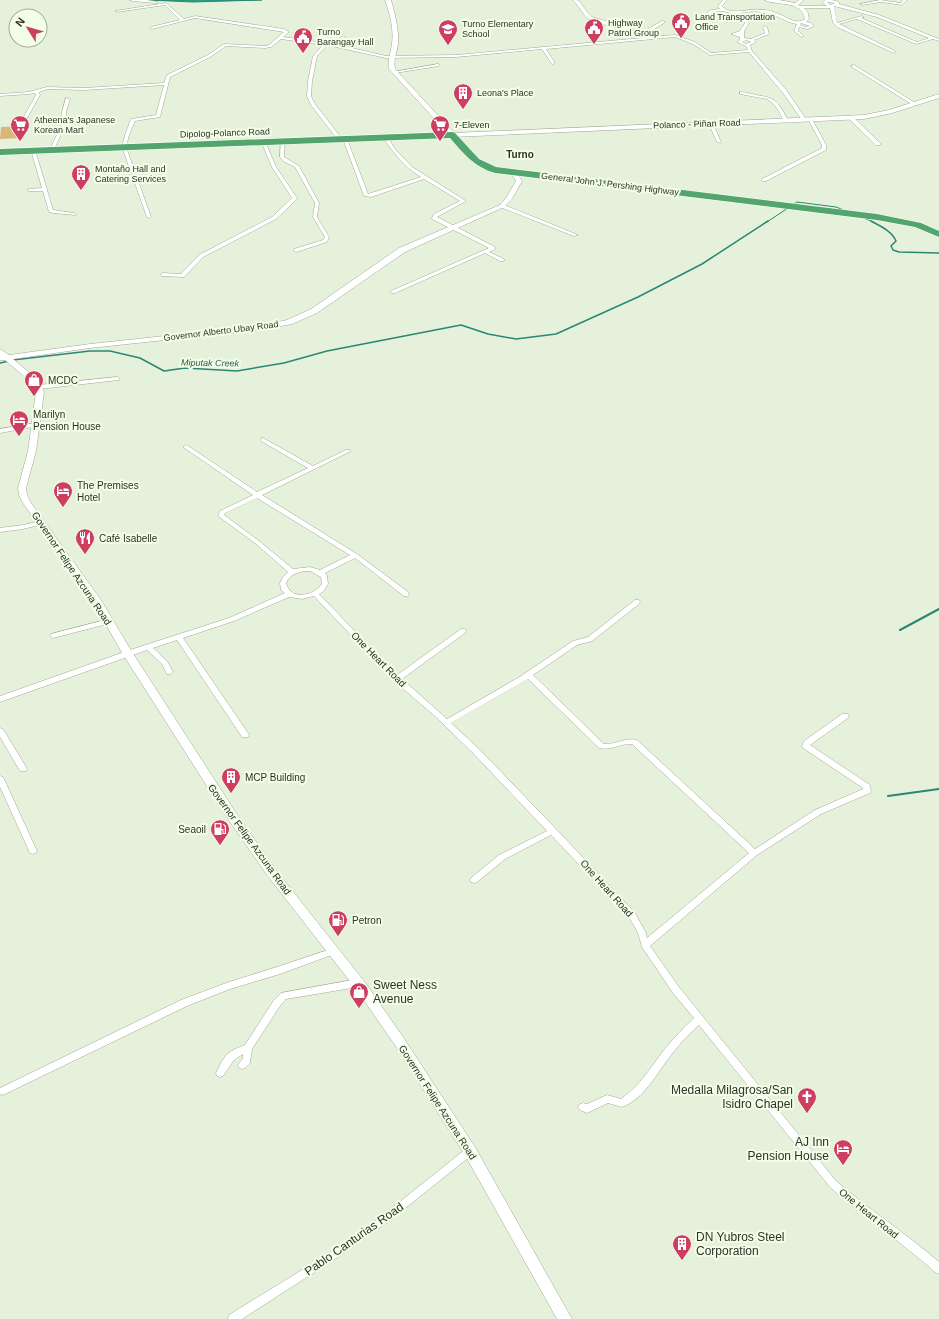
<svg xmlns="http://www.w3.org/2000/svg" width="939" height="1319" viewBox="0 0 939 1319" font-family="Arial,sans-serif">
<style>
.green{fill:#d9b77a}
.water{fill:#29ab93;stroke:#2a8773}
.lines{fill:none;stroke-linecap:round;stroke-linejoin:round}
.stream-far2{stroke:#2a8773;stroke-width:1}
.stream-far1{stroke:#2a8773;stroke-width:1.5}
.stream{stroke:#2a8773;stroke-width:2}
.street-casing{stroke:#9faa95;stroke-width:1}
.secondary-casing{stroke:#9faa95;stroke-width:1}
.highway-casing{stroke:#fff;stroke-width:1}
.street{fill:#fff;fill-rule:evenodd}
.secondary{fill:#fff;fill-rule:evenodd}
.highway{fill:#51a56d;fill-rule:evenodd}
.labels{text-anchor:middle;stroke-width:4;stroke-linejoin:round;paint-order:stroke}
.far-poi-label{font-size:9px;fill:#2e3229;stroke:#f3fee8;text-anchor:start}
.far-street-label{font-size:9px;fill:#2e3229;stroke:#f3fee8}
.far-water-label{font-size:9px;font-style:italic;fill:#275a4f;stroke:#f3fee8}
.far-quarter-label{font-size:10px;font-weight:bold;fill:#2e3229;stroke:#f3fee8}
.poi-label{font-size:10px;fill:#2e3229;stroke:#f3fee8;text-anchor:start}
.street-label{font-size:10px;fill:#2e3229;stroke:#f3fee8}
.near-poi-label{font-size:12px;fill:#2e3229;stroke:#f3fee8;text-anchor:start}
.near-street-label{font-size:12px;fill:#2e3229;stroke:#f3fee8}
</style>
<rect width="100%" height="100%" fill="#e6f1db"/>
<path class="green" d="M27,126L24,138L0,139L1,127Z"/>
<path class="water" d="M149,0H262L193,2Z"/>
<g class="lines">
<path class="stream-far2" d="M794,204L797,202L836,207L846,211
M864,218L873,222
M767,222L788,208"/>
<path class="stream-far1" d="M871,221C880,226 892,231 896,241L891,246L893,250L899,252L939,253
M13,360L90,351H110L140,358L164,371L185,368L237,371L284,363L327,351L461,325L488,334L516,339L556,334L638,297L702,264L768,221
M0,363L9,361"/>
<path class="stream" d="M900,630L939,609
M888,796L939,789"/>
<defs>
<path id="street" d="M130,0H146L158,2L156,3L132,1Z
M573,0H577L579,1L588,13L592,17L629,28L641,33L662,21H664V23L644,35L647,37L675,35L695,42L711,53L748,50L746,46L737,42L740,39V37L731,34L740,31L745,23L735,14L723,11L713,12L703,19L704,21L712,22L713,23L711,24L702,23L699,19L711,10L720,9L718,6L723,0H727L722,6C731,17 750,7 764,10C769,10 774,12 779,14C788,18 796,25 805,19C802,0 777,6 764,0H779L795,3L799,0H804L798,5L800,6H827L822,3L825,0H832L839,2V4L879,15L939,39V41L933,39L916,44L857,19L839,24L895,51L896,52L894,53L837,27L833,23L830,8H804L808,13L809,19L806,22L811,23L814,26L807,29L799,27L798,31L804,36L802,37L794,31L797,24C789,23 783,19 776,16C764,10 752,11 739,13L749,23L744,31V38L751,39L765,33L763,27L765,26L767,27L769,34L754,40L756,42L750,45L752,51L787,91L806,119L804,120H802L783,93L749,52L710,55L693,44L675,37L546,49L555,63L553,64H552L542,49L456,57L386,58L327,45L317,56L312,81L311,96L315,104L342,139L340,140H338L311,105L307,96L308,81L313,56L323,45L281,39L271,47L265,48L226,46L210,57L170,77L160,117L135,121L129,135L126,147L151,217L149,218L147,217L122,147L125,135L131,119L156,115L164,85L84,90L47,89L39,92L40,95L26,120L24,121L22,120L36,95L35,93L29,94L0,96V94L29,92L47,87L84,88L164,83L167,75L208,55L224,44L265,46L269,45L284,32L195,18L152,29L150,28L151,27L180,20L165,5L117,12L115,11L166,3L184,19L195,16L284,29L289,32L283,37L339,45L341,37L343,36L345,37L343,46L386,56L456,55L642,38C627,26 606,28 589,19C583,15 579,6 573,0ZM827,2L835,3L830,5ZM834,6L877,17L929,38L917,42L861,18L864,17L862,16L837,23ZM801,23L810,26L805,27L800,25ZM746,40L751,42L746,44L742,42Z
M880,0L901,3L903,0H907L902,5L881,2L862,5L860,4Z
M438,64L440,65L439,66L395,73L393,72Z
M852,65H854L917,104L913,105L852,67Z
M740,92C746,92 751,94 756,95C777,98 778,102 788,120L784,121C780,113 776,104 767,99L740,94Z
M66,98L70,99L66,112V124L54,149L50,150V149L62,124V112Z
M848,116H852L880,143V145H876L848,118Z
M808,118L812,119L826,145V150L766,181H762V179L822,148V145L808,119Z
M709,123L713,124L721,142V143L717,142L709,124Z
M383,136H387L395,149L412,167L466,201L437,217L495,247V249L489,252L504,259V261H500L485,253L395,293H391V291L489,248L432,219V218L434,214L460,201L424,179L371,197L364,196L343,139V138L347,139L368,194L421,177C405,167 393,153 383,137Z
M281,139L285,140L284,157L299,166L319,203L317,217L329,237L327,242L296,252L293,250L294,249L323,240L325,237L313,217L315,203L295,167L283,161L280,157Z
M261,140L265,141L276,167L297,198V199L276,219L203,257L184,277L161,276L160,275L163,273L181,274L199,255L272,217L292,198L272,167L261,141Z
M31,149L35,150L53,210L74,213L76,214V215L53,213L49,212L43,191H29L27,190L29,189L42,188L31,150Z
M500,205H504L578,235L574,236L500,207Z
M117,377L119,378V380L39,389L36,387L39,385Z
M36,423L38,424V426L0,433V429Z
M263,438L313,466L346,450H350L351,451L262,495L357,554L408,592L409,594L408,596H404L355,558L325,573L327,576L328,584L324,591L319,594L397,675L461,629H465L466,631L465,633L402,679L447,719L521,676L573,641L588,637L635,600H639L640,602L639,604L592,641L577,645L533,675L604,744C616,745 625,737 637,740L755,849L815,810L863,789V788L803,748L802,746L804,741L842,714H848L849,716L848,718L810,745L870,785L871,791L870,793L821,814L757,855L650,946L679,987L836,1181C869,1210 906,1233 939,1262V1274L935,1272C902,1242 863,1218 830,1187L699,1025C689,1034 679,1044 671,1055C657,1073 644,1099 622,1107L608,1103L587,1113L580,1110L578,1107L580,1104L583,1103L587,1104L607,1095L621,1099C640,1086 651,1067 664,1050C673,1039 683,1028 694,1018L673,993L642,947L638,933L629,917L551,835L505,859L477,882L474,883L471,882L470,880L471,878L499,855L547,831L473,753L436,717L394,681L314,596L302,599L289,597L234,621L183,638L248,733L249,735L248,737H242L177,640L153,648L167,661L173,672L171,674H167L162,664L147,650L0,702V696L130,650L229,618L285,593L281,590L280,583L283,577L288,572L255,543L218,516L220,511L253,495L183,447L186,445L188,446L257,492L308,468L261,441V439ZM257,498L350,555L320,570L310,567L293,569L259,541L224,515L225,513ZM310,571L321,577L322,584C313,596 291,601 286,583C291,573 300,571 310,571ZM528,679L599,748C611,751 620,743 632,744L749,853L647,938L646,933L635,913L556,829L479,749L451,723Z
M41,521L43,522L44,523L43,524L23,529L0,532V528L23,525Z
M109,619L112,621L111,623L53,638L50,636L51,634Z
M0,728L3,729L26,767L27,769L26,771H20L0,737Z
M0,776L3,777L4,779L37,851L36,853L33,854L30,853L29,851L0,787Z
M334,948L337,949L338,951L337,953L280,974L230,989L187,1006L5,1094L2,1095L0,1094V1088L181,1000L229,982L280,966Z
M358,979L361,980L362,983L361,986L358,987L286,999L280,1006L252,1049L250,1063L245,1068L242,1069L239,1068L238,1065L243,1058V1054L234,1060L223,1076L220,1077L217,1076L216,1073L222,1061L227,1054L235,1049L245,1045L274,1000L281,993Z
M470,1147L473,1148L475,1151L473,1154L388,1222L329,1263L242,1319H228L229,1315L323,1257L382,1216L467,1148Z"/>
<path id="secondary" d="M385,0H391C395,14 399,29 398,44C397,52 393,60 395,69L454,133L864,115L889,110L939,94V98L892,113L864,119L452,137L450,136L389,69C387,60 391,53 392,44C394,29 390,14 385,0Z
M512,172H516L522,181L512,199L504,207L405,252L317,313L292,324L259,330L90,348L13,359L38,380L44,392L36,451L26,488L27,495L31,503L101,600L132,652L236,813L275,869L364,981L403,1037L475,1147L572,1319H557L465,1155L395,1045L356,989L267,875L228,819L124,656L94,604L23,503L19,495L18,488L28,451L36,392L32,383L5,360H0V349L9,355L90,344L259,326L287,320L311,309L399,248L500,205L506,198L516,181L511,173Z"/>
<path id="highway" d="M452,132L455,133L479,159L496,167L877,214L921,223L939,231V237L915,227L877,220L495,173C474,167 463,153 450,138L0,155V149Z"/>
</defs>
<use href="#street" class="street-casing"/>
<use href="#secondary" class="secondary-casing"/>
<use href="#highway" class="highway-casing"/>
<use href="#street" class="street"/>
<use href="#secondary" class="secondary"/>
<use href="#highway" class="highway"/>
</g>
<defs>
<symbol id="civic-pin" viewBox="-11 -11 22 30"><path d="M0 17L-7.5 6A9.5 9.5 0 1 1 7.5 6Z" fill="#ce3e62" stroke="#f3fee8"/><path d="M-.6-6.5H3V-4.5H.6V-3L4-1V1h2V6H-6V1h2V-1L-.6-3ZM-1.2 2.5V6h2.4V2.5Z" fill="#fff"/></symbol>
<symbol id="school-pin" viewBox="-11 -11 22 30"><path d="M0 17L-7.5 6A9.5 9.5 0 1 1 7.5 6Z" fill="#ce3e62" stroke="#f3fee8"/><path d="M0-5L7-2L0 1L-7-2ZM-4 1L0 2.5L4 1V4Q0 6-4 4Z" fill="#fff"/></symbol>
<symbol id="building-pin" viewBox="-11 -11 22 30"><path d="M0 17L-7.5 6A9.5 9.5 0 1 1 7.5 6Z" fill="#ce3e62" stroke="#f3fee8"/><path d="M-4-6H4V6H1V3H-1V6H-4ZM-2.5-4.3h1.7v1.8h-1.7ZM.8-4.3h1.7v1.8H.8ZM-2.5-1h1.7V.8h-1.7ZM.8-1h1.7V.8H.8Z" fill="#fff"/></symbol>
<symbol id="supermarket-pin" viewBox="-11 -11 22 30"><path d="M0 17L-7.5 6A9.5 9.5 0 1 1 7.5 6Z" fill="#ce3e62" stroke="#f3fee8"/><path d="M-6-5.5h2.5l.6 2H6L4.5 2H-2.5L-4.4-4H-6ZM-1.5 3.2a1.3 1.3 0 1 0 .1 0ZM3 3.2a1.3 1.3 0 1 0 .1 0Z" fill="#fff"/></symbol>
<symbol id="shop-pin" viewBox="-11 -11 22 30"><path d="M0 17L-7.5 6A9.5 9.5 0 1 1 7.5 6Z" fill="#ce3e62" stroke="#f3fee8"/><path d="M-5-2.5h2.3a2.7 3.5 0 0 1 5.4 0H5L5.5 6h-11ZM-1.5-2.5h3a1.5 2.3 0 0 0-3 0Z" fill="#fff"/></symbol>
<symbol id="hotel-pin" viewBox="-11 -11 22 30"><path d="M0 17L-7.5 6A9.5 9.5 0 1 1 7.5 6Z" fill="#ce3e62" stroke="#f3fee8"/><path d="M-6-4.5h1.5V1H6V5H4.5V3h-9V5H-6ZM-4 0a1.8 1.8 0 1 1 3.6 0ZM.5 0V-2.5h3Q6-2.5 6 0Z" fill="#fff"/></symbol>
<symbol id="restaurant-pin" viewBox="-11 -11 22 30"><path d="M0 17L-7.5 6A9.5 9.5 0 1 1 7.5 6Z" fill="#ce3e62" stroke="#f3fee8"/><path d="M-5-6h1v4h1v-4h1v4h1v-4h1v5L-1.5 .5V6h-2V.5L-5-1ZM5-6V6H3V1.5H1.5Q1.5-4 5-6Z" fill="#fff"/></symbol>
<symbol id="fuel-pin" viewBox="-11 -11 22 30"><path d="M0 17L-7.5 6A9.5 9.5 0 1 1 7.5 6Z" fill="#ce3e62" stroke="#f3fee8"/><path d="M-5.5-6h7V0h2V4h1.3V-2.5L3-4.5l.8-.8L6-3V5H2.5V1h-1V6h-7ZM-4.2-4.7v3.2H.2V-4.7Z" fill="#fff"/></symbol>
<symbol id="church-pin" viewBox="-11 -11 22 30"><path d="M0 17L-7.5 6A9.5 9.5 0 1 1 7.5 6Z" fill="#ce3e62" stroke="#f3fee8"/><path d="M-1.2-6h2.4v3.5h3.3v2.4h-3.3V6h-2.4V-.1h-3.3v-2.4h3.3Z" fill="#fff"/></symbol>
</defs>
<g fill-rule="evenodd">
<use href="#civic-pin" x="670" y="11" width="22" height="30"/>
<use href="#civic-pin" x="583" y="17" width="22" height="30"/>
<use href="#school-pin" x="437" y="18" width="22" height="30"/>
<use href="#civic-pin" x="292" y="26" width="22" height="30"/>
<use href="#building-pin" x="452" y="82" width="22" height="30"/>
<use href="#supermarket-pin" x="9" y="114" width="22" height="30"/>
<use href="#supermarket-pin" x="429" y="114" width="22" height="30"/>
<use href="#building-pin" x="70" y="163" width="22" height="30"/>
<use href="#shop-pin" x="23" y="369" width="22" height="30"/>
<use href="#hotel-pin" x="8" y="409" width="22" height="30"/>
<use href="#hotel-pin" x="52" y="480" width="22" height="30"/>
<use href="#restaurant-pin" x="74" y="527" width="22" height="30"/>
<use href="#building-pin" x="220" y="766" width="22" height="30"/>
<use href="#fuel-pin" x="209" y="818" width="22" height="30"/>
<use href="#fuel-pin" x="327" y="909" width="22" height="30"/>
<use href="#shop-pin" x="348" y="981" width="22" height="30"/>
<use href="#church-pin" x="796" y="1086" width="22" height="30"/>
<use href="#hotel-pin" x="832" y="1138" width="22" height="30"/>
<use href="#building-pin" x="671" y="1233" width="22" height="30"/>
</g>
<g class="labels">
<g class="far-poi-label">
<text x="695" y="20">Land Transportation<tspan x="695" dy="10">Office</tspan></text>
<text x="608" y="26">Highway<tspan x="608" dy="10">Patrol Group</tspan></text>
<text x="462" y="27">Turno Elementary<tspan x="462" dy="10">School</tspan></text>
<text x="317" y="35">Turno<tspan x="317" dy="10">Barangay Hall</tspan></text>
<text x="477" y="96">Leona's Place</text>
<text x="34" y="123">Atheena's Japanese<tspan x="34" dy="10">Korean Mart</tspan></text>
<text x="454" y="128">7-Eleven</text>
<text x="95" y="172">Montaño Hall and<tspan x="95" dy="10">Catering Services</tspan></text>
</g>
<g class="far-street-label">
<text transform="translate(697 124) rotate(-2)" y="3">Polanco - Piñan Road</text>
<text transform="translate(225 133) rotate(-2)" y="3">Dipolog-Polanco Road</text>
<text transform="translate(610 184) rotate(7)" y="3">General John J. Pershing Highway</text>
<text transform="translate(221 331) rotate(-7)" y="3">Governor Alberto Ubay Road</text>
</g>
<g class="far-water-label">
<text transform="translate(210 363) rotate(1)" y="3">Miputak Creek</text>
</g>
<g class="far-quarter-label">
<text x="520" y="158">Turno</text>
</g>
<g class="poi-label">
<text x="48" y="384">MCDC</text>
<text x="33" y="418">Marilyn<tspan x="33" dy="12">Pension House</tspan></text>
<text x="77" y="489">The Premises<tspan x="77" dy="12">Hotel</tspan></text>
<text x="99" y="542">Café Isabelle</text>
<text x="245" y="781">MCP Building</text>
<text x="206" y="833" text-anchor="end">Seaoil</text>
<text x="352" y="924">Petron</text>
</g>
<g class="street-label">
<text transform="translate(72 568) rotate(56)" y="4">Governor Felipe Azcuna Road</text>
<text transform="translate(379 659) rotate(45)" y="4">One Heart Road</text>
<text transform="translate(250 839) rotate(54)" y="4">Governor Felipe Azcuna Road</text>
<text transform="translate(607 888) rotate(48)" y="4">One Heart Road</text>
<text transform="translate(438 1102) rotate(57)" y="4">Governor Felipe Azcuna Road</text>
<text transform="translate(869 1213) rotate(39)" y="4">One Heart Road</text>
</g>
<g class="near-poi-label">
<text x="373" y="989">Sweet Ness<tspan x="373" dy="14">Avenue</tspan></text>
<text x="793" y="1094" text-anchor="end">Medalla Milagrosa/San<tspan x="793" dy="14">Isidro Chapel</tspan></text>
<text x="829" y="1146" text-anchor="end">AJ Inn<tspan x="829" dy="14">Pension House</tspan></text>
<text x="696" y="1241">DN Yubros Steel<tspan x="696" dy="14">Corporation</tspan></text>
</g>
<g class="near-street-label">
<text transform="translate(354 1239) rotate(-35)" y="4">Pablo Canturias Road</text>
</g>
</g>
<g transform="translate(28 28) rotate(307)"><circle r="19" fill="#f3fee8" stroke="#a4ac9c"/>
<path d="M0-3L7 15L0 10L-7 15Z" fill="#ce3e62"/>
<text y="-6" font-size="11" font-weight="bold" text-anchor="middle" fill="#2e3229">N</text>
</g>
</svg>
